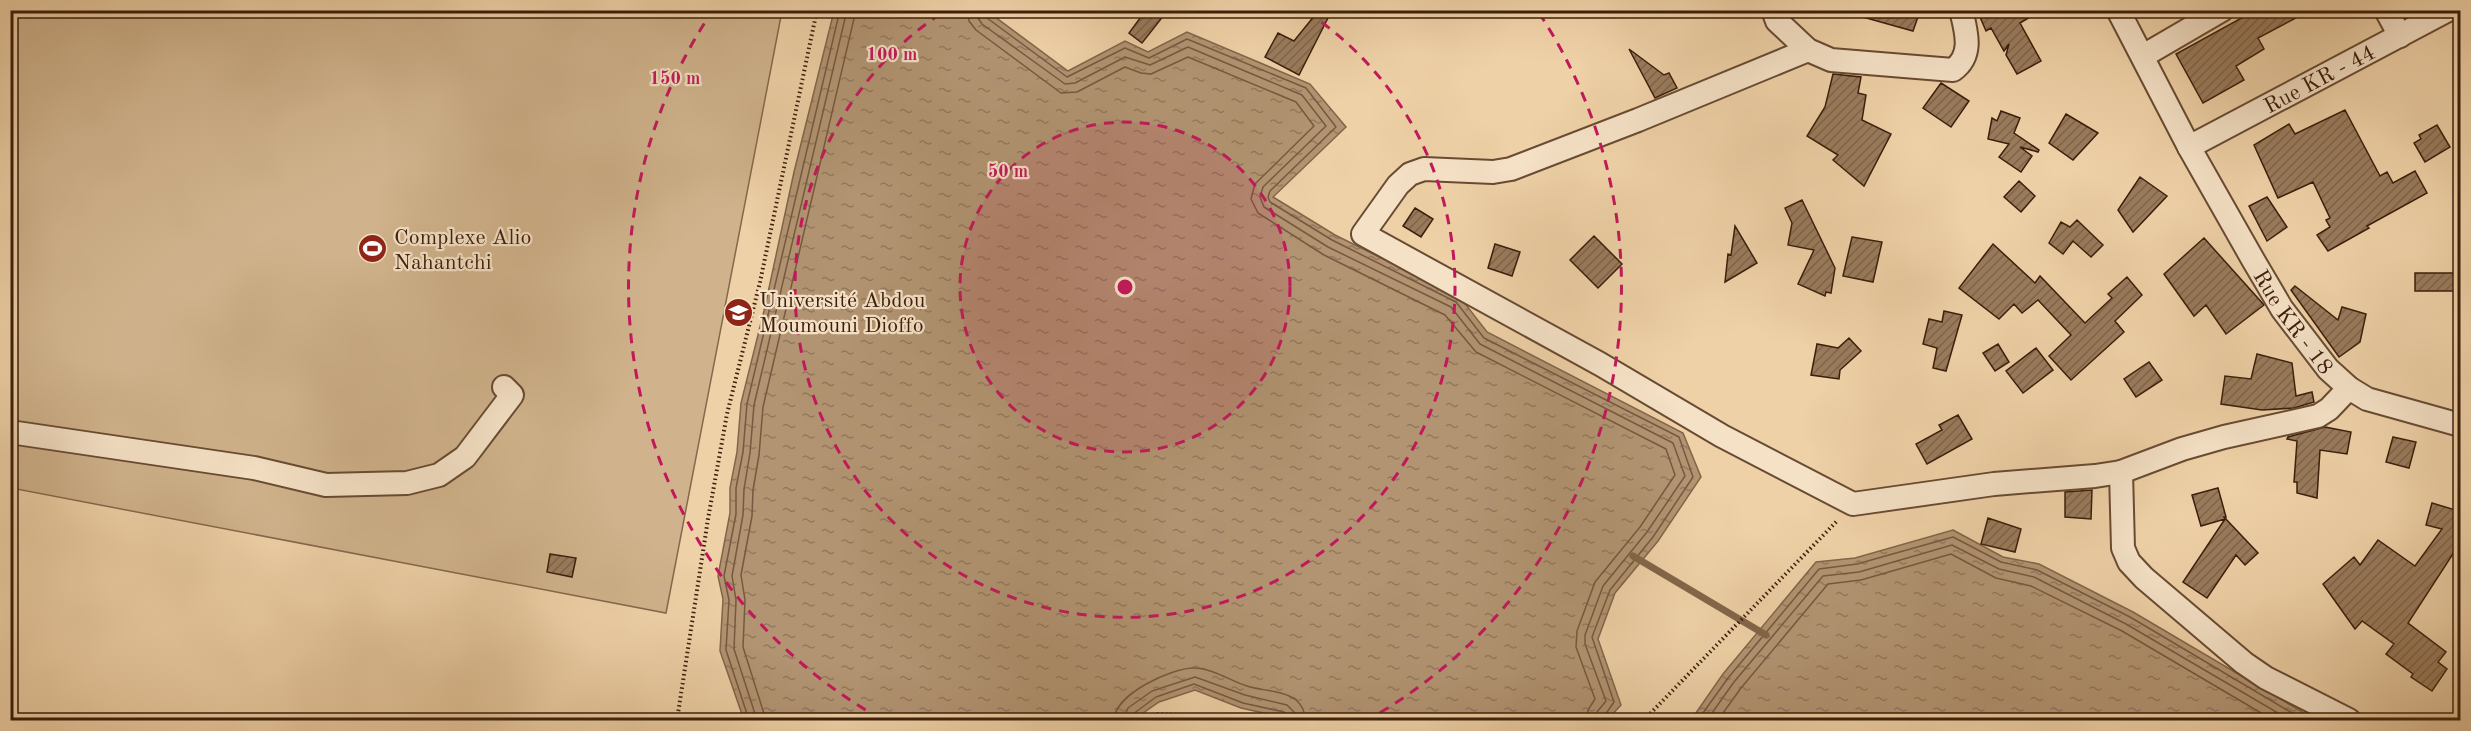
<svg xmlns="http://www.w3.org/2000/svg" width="2471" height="731" viewBox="0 0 2471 731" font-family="'Old Standard TT',serif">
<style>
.park{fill:#d0b38c;stroke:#86684c;stroke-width:1.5}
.water{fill:url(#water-ripples);stroke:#826549;stroke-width:1.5}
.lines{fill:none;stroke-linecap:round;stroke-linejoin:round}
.shore{stroke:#76593e;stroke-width:1.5}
.stream{stroke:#826549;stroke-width:7}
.building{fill:url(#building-hatch);stroke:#3b1e0b;stroke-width:1.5}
.minor-casing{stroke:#684b32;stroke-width:26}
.path{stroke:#3b1e0b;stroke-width:4;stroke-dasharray:1.5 3;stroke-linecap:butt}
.minor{stroke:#f5e1c6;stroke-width:22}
.ring{fill:none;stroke:#c2185b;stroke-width:3;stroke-dasharray:10 8}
.labels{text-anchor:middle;stroke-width:4.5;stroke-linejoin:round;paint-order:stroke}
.street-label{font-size:22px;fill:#3b1e0b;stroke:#f5e1c6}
.poi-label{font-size:22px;fill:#3b1e0b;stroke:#f5e1c6;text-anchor:start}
.centre{fill:#c2185b;stroke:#f5e1c6;stroke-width:3}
.ring-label{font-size:18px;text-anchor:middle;font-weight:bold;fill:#c2185b;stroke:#f5e1c6;stroke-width:4.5;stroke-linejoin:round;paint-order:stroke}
</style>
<defs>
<pattern id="water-ripples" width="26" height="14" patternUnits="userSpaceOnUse" patternTransform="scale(1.5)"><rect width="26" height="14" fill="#b29472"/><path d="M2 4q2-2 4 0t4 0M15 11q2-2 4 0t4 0" fill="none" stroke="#92785c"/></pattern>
<pattern id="building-hatch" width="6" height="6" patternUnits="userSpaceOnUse" patternTransform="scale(1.5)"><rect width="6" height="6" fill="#997b5c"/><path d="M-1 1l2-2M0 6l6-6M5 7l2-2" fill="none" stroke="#7e644a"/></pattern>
</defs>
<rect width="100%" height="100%" fill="#efd1a7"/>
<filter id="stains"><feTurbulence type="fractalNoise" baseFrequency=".00333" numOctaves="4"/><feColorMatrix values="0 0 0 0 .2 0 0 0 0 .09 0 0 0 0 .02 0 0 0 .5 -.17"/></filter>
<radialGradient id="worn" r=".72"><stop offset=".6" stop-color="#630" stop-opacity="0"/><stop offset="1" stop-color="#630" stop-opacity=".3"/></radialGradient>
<path class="park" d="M10,11H782L666,613L11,488Z"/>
<path class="water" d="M834,11H987L1068,71L1125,41L1148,52L1187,32L1310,84L1346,127L1273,197L1335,235L1460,297L1487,332L1683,433L1701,477L1658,541L1615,593L1598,639L1621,705L1607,720H1295L1241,708L1195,690L1159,702L1133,720H744L720,651L723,599L718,576L730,513V488L737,452L741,403L764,311L794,172Z
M1953,530L2003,557L2039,564L2133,612L2316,720H1691L1723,674L1816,562L1855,558Z"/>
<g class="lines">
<path class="shore" d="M968,10L969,21L976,30L1061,93L1077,92L1125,67L1141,73L1151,74L1188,57L1296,102L1314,126L1255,184L1251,199L1258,213L1324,255L1445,315L1476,352L1666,449L1675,475L1640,527L1595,582L1577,631L1576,647L1595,699L1588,710L1587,720
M977,10L978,18L982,24L1065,84L1075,83L1125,57L1150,65L1188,47L1302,95L1326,126L1263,187L1260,197L1264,207L1328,247L1451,307L1480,344L1673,443L1685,476L1647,532L1603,586L1585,635V644L1606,701L1597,712L1596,720
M984,10L987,18L1067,77L1125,48L1149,58L1187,39L1306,88L1336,127L1270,191L1268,197L1270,202L1332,240L1456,302L1484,338L1679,437L1693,477L1653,537L1610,590L1592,637L1614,702L1605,715L1603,720
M749,720L726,650L729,600L724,576L736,514V488L743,452L747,404L840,10
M757,720L734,649L736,600L732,576L743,515L744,489L750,453L754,405L847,10
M766,720L743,647L745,600L741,575L752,516L753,490L759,455L763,407L856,10
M1114,720C1115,694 1171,668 1194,668C1212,668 1231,681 1247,686C1262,691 1283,690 1296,700C1302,705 1305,712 1305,720
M1123,720L1128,708L1152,691L1195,677L1245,695L1287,705L1294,712L1296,720
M1131,720L1133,714L1156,697L1194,684L1243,703L1284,712L1288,715V720
M1698,720L1728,678L1819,569L1857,564L1953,537L2001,562L2037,570L2130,617L2304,720
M1707,720L1734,682L1823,576L1859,572L1952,545L1999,569L2034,577L2126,624L2290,720
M1718,720L1741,688L1828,584L1861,580L1951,554L1996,578L2031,586L2122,631L2273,720"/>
<path class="stream" d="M1633,556L1766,635"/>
</g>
<path class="building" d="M1146,10H1168L1142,43L1129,33Z
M1319,10H1332L1299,75L1265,57L1278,33L1294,41Z
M1860,10H1907L1919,14L1913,31L1859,16Z
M1977,10H2042L2020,23L2041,61L2017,74L2006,55L2009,44L2004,51L1991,28L1986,31Z
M2256,10H2311L2258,38L2264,49L2236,66L2244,80L2203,103L2176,54Z
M1629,49L1664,75L1669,73L1677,88L1655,98Z
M1833,74L1861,77L1858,93L1866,95L1862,120L1891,134L1864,186L1833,160L1838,155L1807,136L1825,107Z
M1941,83L1969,101L1951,127L1923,108Z
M2345,110L2380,176L2387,172L2393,183L2415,171L2427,193L2367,226L2369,228L2328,251L2317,235L2330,227L2326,220L2330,218L2313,182L2278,198L2254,145L2289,124L2295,134Z
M2001,111L2020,118L2014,133L2039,150L2038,152L2020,147L2032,156L2021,172L1999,157L2009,144L1988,139L1992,118L1997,121Z
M2066,114L2098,133L2073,160L2049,143Z
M2437,125L2450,147L2425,162L2414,143L2421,139L2419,135Z
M2140,177L2167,196L2133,232L2118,210Z
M2019,181L2035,196L2021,212L2004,197Z
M2267,197L2287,227L2267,241L2249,206Z
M1802,200L1835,268L1831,293L1826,292L1825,296L1798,284L1814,250L1788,245L1792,223L1785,208Z
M1415,208L1433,219L1421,237L1403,226Z
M2077,220L2103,245L2091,257L2073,241L2063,254L2049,243L2061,222L2070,227Z
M1735,226L1757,263L1725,282L1728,254L1731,255Z
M1594,236L1622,264L1598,288L1570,260Z
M1852,237L1882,242L1873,282L1843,276Z
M2204,238L2264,305L2226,334L2206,305L2194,316L2164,274Z
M1495,244L1520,252L1512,276L1488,268Z
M1993,244L2035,283L2040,276L2085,323L2112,298L2108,294L2127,277L2142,295L2115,321L2124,332L2071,380L2049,356L2071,335L2038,300L2022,313L2014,304L1999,319L1959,288Z
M2415,273H2460V291H2415Z
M2295,286L2338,320L2342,307L2366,314L2360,342L2339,357L2291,290Z
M1944,311L1962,315L1946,371L1933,368L1937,348L1923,344L1929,319L1942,322Z
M1849,338L1861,351L1840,370L1839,379L1811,375L1817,344L1838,348Z
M1998,344L2009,362L1995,371L1983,353Z
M2036,348L2053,370L2023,393L2006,371Z
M2257,354L2292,363L2296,396L2312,392L2314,402L2294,408L2262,410L2221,404L2225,376L2251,379Z
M2149,362L2162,380L2136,397L2124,379Z
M1958,415L1972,439L1927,464L1916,444L1942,430L1939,425Z
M2325,427L2351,432L2347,454L2320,450L2317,498L2297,493V482H2294L2297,441L2287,439L2288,437Z
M2393,437L2416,442L2409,468L2386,462Z
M2218,488L2226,517H2224L2258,553L2245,565L2236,555L2207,598L2183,582L2225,519L2201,526L2192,495Z
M2092,490L2091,519L2065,517V492Z
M2432,503L2455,510L2460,503V543L2408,623L2446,652L2438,662L2447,669L2432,691L2411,677L2413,674L2386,654L2394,644L2362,621L2355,629L2323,584L2354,557L2360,565L2378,540L2415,566L2442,529L2426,525Z
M1988,518L2021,529L2015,552L1981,544Z
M550,554L576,558L572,577L547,572Z"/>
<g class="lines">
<defs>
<g id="minor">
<path d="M1773,10L1777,21L1808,50L1831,60L1953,70C1974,55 1966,31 1961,10"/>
<path id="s1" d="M2118,10L2189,147L2252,258L2282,309L2328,369L2349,388L2367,399L2460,425"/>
<path d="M2386,10L2400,36"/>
<path d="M1808,50L1638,120L1511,169L1493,172L1424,169L1410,174L1398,185L1363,234L1600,364L1722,436L1853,504L1994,484L2095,476L2121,472L2182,449L2224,437L2318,416L2329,409L2349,388"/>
<path d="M2143,56L2222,10"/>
<path id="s2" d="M2189,147L2448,10"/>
<path d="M10,432L254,468L326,485L407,483L439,475L465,457L512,395L504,387"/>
<path d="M2121,472L2123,548L2129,562L2144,578L2244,663L2266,678L2349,720"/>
</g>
</defs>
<use href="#minor" class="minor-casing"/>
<path class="path" d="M1028,10L1033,14
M677,720L708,519L727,414L760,282L817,10
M1150,720L1158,714L1227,717L1239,720
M1644,720L1838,520"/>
<use href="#minor" class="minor"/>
</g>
<circle cx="1125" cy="287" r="165" fill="#c2185b" fill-opacity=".12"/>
<g class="ring">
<circle cx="1125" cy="287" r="165"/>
<path d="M1307 12A330 330 0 1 1 943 12"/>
<path d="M881 719A496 496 0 0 1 711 13M1539 13A496 496 0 0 1 1369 719"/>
</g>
<defs>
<symbol id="stadium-disc" viewBox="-11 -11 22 22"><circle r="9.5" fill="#8f2418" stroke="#f5e1c6"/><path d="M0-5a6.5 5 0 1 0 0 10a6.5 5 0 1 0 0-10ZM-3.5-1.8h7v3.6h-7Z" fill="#fff"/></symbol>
<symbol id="university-disc" viewBox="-11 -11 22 22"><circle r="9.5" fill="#8f2418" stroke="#f5e1c6"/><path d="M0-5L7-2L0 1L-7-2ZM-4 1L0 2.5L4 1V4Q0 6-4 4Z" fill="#fff"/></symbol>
</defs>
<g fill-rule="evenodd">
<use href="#stadium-disc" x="356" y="232" width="33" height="33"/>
<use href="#university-disc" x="722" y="296" width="33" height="33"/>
</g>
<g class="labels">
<g class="street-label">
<text dy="8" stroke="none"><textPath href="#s2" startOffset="147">Rue KR - 44</textPath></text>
<text dy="8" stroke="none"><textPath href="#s1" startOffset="358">Rue KR - 18</textPath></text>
</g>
<g class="poi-label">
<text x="394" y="244">Complexe Alio<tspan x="394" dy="25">Nahantchi</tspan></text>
<text x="759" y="307">Université Abdou<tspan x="759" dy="25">Moumouni Dioffo</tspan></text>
</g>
</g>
<circle cx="1125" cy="287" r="9" class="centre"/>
<g class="ring-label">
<text x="892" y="60">100 m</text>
<text x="675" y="84">150 m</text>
<text x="1008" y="177">50 m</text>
</g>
<rect width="2471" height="731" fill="none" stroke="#efd1a7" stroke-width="36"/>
<rect x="12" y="12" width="2447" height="707" fill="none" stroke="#3b1e0b" stroke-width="3"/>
<rect x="18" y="18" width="2435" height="695" fill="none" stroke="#3b1e0b" stroke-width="1.5"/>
<rect width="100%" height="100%" filter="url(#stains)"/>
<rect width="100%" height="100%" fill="url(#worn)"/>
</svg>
